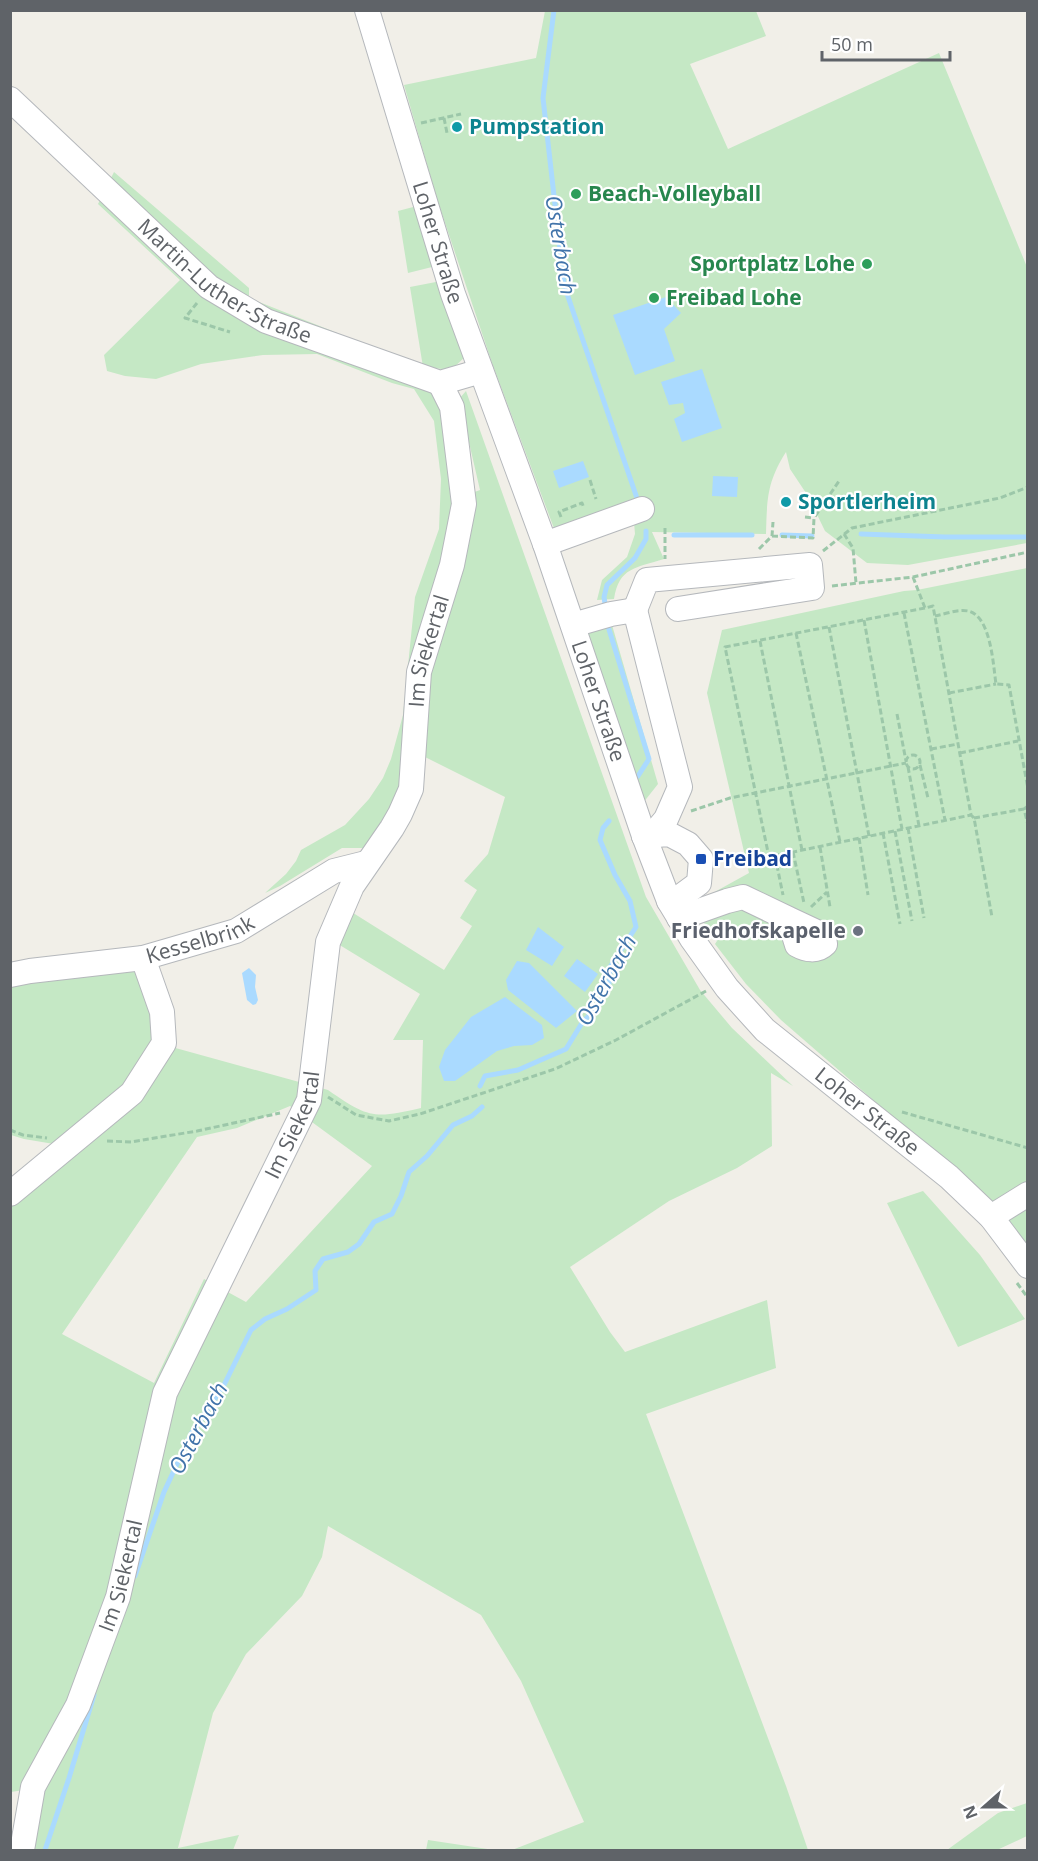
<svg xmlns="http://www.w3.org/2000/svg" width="1038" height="1861" viewBox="0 0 1038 1861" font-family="'Open Sans',sans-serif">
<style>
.green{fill:#c5e8c5;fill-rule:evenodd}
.water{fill:#aadaff}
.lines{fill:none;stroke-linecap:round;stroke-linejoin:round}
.stream{stroke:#aadaff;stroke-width:5}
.minor-casing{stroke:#b5b8bc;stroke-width:26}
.path{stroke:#9cc7a9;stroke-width:3;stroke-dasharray:6 3;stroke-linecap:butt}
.minor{stroke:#fff;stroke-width:24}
.culture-dot{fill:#0f9aa8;stroke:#fff;stroke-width:2}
.leisure-dot{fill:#2e9e5b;stroke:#fff;stroke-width:2}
.transit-dot{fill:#1a4fb4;stroke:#fff;stroke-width:2}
.worship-dot{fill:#6b7280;stroke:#fff;stroke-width:2}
.labels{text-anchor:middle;stroke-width:4.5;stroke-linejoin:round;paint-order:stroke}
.culture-label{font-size:21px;font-weight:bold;fill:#0d838f;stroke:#fff;text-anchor:start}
.leisure-label{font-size:21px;font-weight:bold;fill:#27864d;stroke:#fff;text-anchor:start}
.street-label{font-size:21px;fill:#5f6368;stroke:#fff}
.transit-label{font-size:21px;font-weight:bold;fill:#164399;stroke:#fff;text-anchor:start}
.worship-label{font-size:21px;font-weight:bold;fill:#5b616d;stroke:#fff;text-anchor:end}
.water-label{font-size:22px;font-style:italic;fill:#4174aa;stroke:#fff}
</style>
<rect width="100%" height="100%" fill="#f1efe8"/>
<path class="green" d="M545,11H756L766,36L690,64L728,149L939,53L1027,267V543L908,565L867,563L825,531L808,496L790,469L786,452C767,482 767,499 766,534L652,532L664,559C636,568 619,567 614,599L597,600L602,580L627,557L635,534L634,522L561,547L492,363L437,199L404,85L536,58Z
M114,172L249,288V298L423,367L410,287L441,281L466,356L451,370L424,367L442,410L458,498L480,490L459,399L466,391L646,897L700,990L732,1028L793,1086L771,1073L772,1146L737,1168L669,1201L570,1267L610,1332L625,1352L767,1300L776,1368L646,1414L786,1786L808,1850H426L428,1840L494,1850H512L584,1822L521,1681L481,1615L328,1526L322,1557L302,1596L246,1654L213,1713L178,1848L239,1835L233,1850H18L30,1789L11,1792V1184L54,1144L24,1139L11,1135V968L136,949L161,1044L328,1090C368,1118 374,1119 421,1108L423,1040H393L420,994L338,944L350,911L444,970L472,926L460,918L477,890L464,881L488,854L505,797L421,755L405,788L366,848H342L280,886L265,893L286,874L296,861L301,850L345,825L369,799L383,778L391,759L403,715L415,597L439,529L441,479L434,421L414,389L392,383L317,354L263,355L201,364L156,379L125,376L107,371L104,355L180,280L98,204ZM290,1106L372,1166L246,1302L204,1279L154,1383L62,1334L197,1137L237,1128Z
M417,206L436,266L408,273L398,211Z
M1027,568V1245L986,1198L781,1020L746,984L715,944L717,941L691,905L749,873L707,693L722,630L904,591L917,590Z
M612,625L658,784L643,803L584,633Z
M923,1191L980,1255L1025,1319L958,1347L887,1203Z
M1027,1803V1836L997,1850H947L998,1813Z"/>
<path class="water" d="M666,297L681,313L664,329L675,361L635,375L613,315Z
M702,369L722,428L682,442L674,419L685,413L683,403L669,405L661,382Z
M583,461L589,477L559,488L553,471Z
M713,476L738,477L737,497L712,496Z
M538,927L564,947L552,966L526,950Z
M577,959L598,974L585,992L564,976Z
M517,961L529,963L577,1011L556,1028L508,990L506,980Z
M249,968L256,975L255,987L258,1000L256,1004L253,1005L247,1000L242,973Z
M505,997L542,1025L544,1038L532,1045L514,1046L497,1051L455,1081H444L439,1067L445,1050L471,1017Z"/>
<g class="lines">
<path class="stream" d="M554,10L543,98L564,285L639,504
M861,534L945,537H1028
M674,535H752
M782,535L812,536
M606,610L604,597L607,585L635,558L646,539V531
M607,623L649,759L638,776
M480,1086L485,1076L518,1070L566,1049L582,1023L598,1006L609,984L610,967L636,927L630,901L615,875L600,840L603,828L609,821
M135,1576L164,1492L191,1434L224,1385L251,1330L265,1319L287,1309L316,1290L315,1271L323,1259L348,1252L359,1244L374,1222L392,1214L401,1196L409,1172L427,1156L453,1125L472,1116L482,1107
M45,1850L69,1778L94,1695"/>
<defs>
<g id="minor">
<path id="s1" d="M367,10L453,294L545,544L644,836L669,901L692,939L727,988L765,1030L949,1177L991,1217L1028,1266"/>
<path id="s2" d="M10,99L209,287L266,321L440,383L481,371"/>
<path d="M545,544L642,509"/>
<path d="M635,610L647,580L810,565L812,588L678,609"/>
<path d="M573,625L611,614L635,610L680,787L666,819L656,831L644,836"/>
<path d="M644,836L669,834L688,844L701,859L699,883L680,897L669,901"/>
<path d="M679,918L727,901L743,897L789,919L797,945C806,950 817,952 825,944L824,938L821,934L789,919"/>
<path id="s3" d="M10,975L30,971L143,958L236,931L334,871L366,863"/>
<path d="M10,1194L132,1093L164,1043L162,1012L143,958"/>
<path d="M991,1217L1028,1194"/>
<path id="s4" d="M22,1850L33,1787L78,1705L118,1597L165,1393L309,1100L328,942L352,886L392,828L400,814L411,789L419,672L452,565L464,504L452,407L440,383"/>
</g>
</defs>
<use href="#minor" class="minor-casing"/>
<path class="path" d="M444,118L447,133
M421,123L461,114
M197,303L185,318L230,332
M590,480L596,499
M561,517L559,512L582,503L584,508
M805,517L814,518
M665,528V559
M844,534L853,548L856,583
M772,536L813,538L814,518L839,481
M759,549L772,536L773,522
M823,551L852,528L1000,498L1028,487
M913,577L925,608L933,606L971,815L974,818L992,917
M832,586L913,577L1028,552
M925,608L725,647L769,857L971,815
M904,613L945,820
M935,616C945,614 958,609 968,611C991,616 993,664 996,684L1009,685L1028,789
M864,620L902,829
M829,627L869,836
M796,633L840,842
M760,641L802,850
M949,693L996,684
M897,714L906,761
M931,749L958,744
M960,753L1018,741
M906 762a7 7 0 1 1 14 0a7 7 0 1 1-14 0Z
M920,765L928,798
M908,767L919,826
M1028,806L1024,809L1028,825
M691,811L730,798L906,763
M974,818L1024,809
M908,828L924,918
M895,831L912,921
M883,833L900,924
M859,838L868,895
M820,847L830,907
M793,852L804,903
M775,856L783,895
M811,907L827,892
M328,1097L356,1115L389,1121L420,1114L555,1069L616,1040L706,991
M902,1112L1028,1148
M10,1130L23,1135L47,1138
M107,1141L131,1142L197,1131L280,1113
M1017,1283L1028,1298"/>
<use href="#minor" class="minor"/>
</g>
<g class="culture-dot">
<circle cx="457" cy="127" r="6"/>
<circle cx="786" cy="502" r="6"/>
</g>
<g class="leisure-dot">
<circle cx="576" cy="194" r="6"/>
<circle cx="867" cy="264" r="6"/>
<circle cx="654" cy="298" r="6"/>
</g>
<rect class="transit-dot" x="695" y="853" width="12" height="12" rx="3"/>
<circle class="worship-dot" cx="858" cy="931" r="6"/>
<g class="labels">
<g class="culture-label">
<text x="469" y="134">Pumpstation</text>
<text x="798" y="509">Sportlerheim</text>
</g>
<g class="leisure-label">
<text x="588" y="201">Beach-Volleyball</text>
<text x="855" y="271" text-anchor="end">Sportplatz Lohe</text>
<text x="666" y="305">Freibad Lohe</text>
</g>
<g class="street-label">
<text dy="7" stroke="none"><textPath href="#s1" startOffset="243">Loher Straße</textPath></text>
<text dy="7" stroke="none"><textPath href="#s2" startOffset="284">Martin-Luther-Straße</textPath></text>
<text dy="7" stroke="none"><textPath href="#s4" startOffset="1282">Im Siekertal</textPath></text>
<text dy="7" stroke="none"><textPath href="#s1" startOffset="729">Loher Straße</textPath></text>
<text dy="7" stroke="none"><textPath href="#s3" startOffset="194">Kesselbrink</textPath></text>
<text dy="7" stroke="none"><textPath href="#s1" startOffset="1233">Loher Straße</textPath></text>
<text dy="7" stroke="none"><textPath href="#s4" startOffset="780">Im Siekertal</textPath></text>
<text dy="7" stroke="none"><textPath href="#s4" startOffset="294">Im Siekertal</textPath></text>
</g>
<g class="transit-label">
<text x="713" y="866">Freibad</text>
</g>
<g class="worship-label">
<text x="846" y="938">Friedhofskapelle</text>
</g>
<g class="water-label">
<text transform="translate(561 245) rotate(81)" y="8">Osterbach</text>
<text transform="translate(606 980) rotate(-61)" y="8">Osterbach</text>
<text transform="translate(198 1428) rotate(-62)" y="8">Osterbach</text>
</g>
</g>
<rect width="1038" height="1861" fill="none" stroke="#5f6368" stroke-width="24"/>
<g transform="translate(984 1807) rotate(249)" stroke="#ffffff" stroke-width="4.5" paint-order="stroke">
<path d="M0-4.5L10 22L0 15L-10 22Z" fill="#5f6368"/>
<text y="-9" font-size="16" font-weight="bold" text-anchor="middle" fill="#5f6368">N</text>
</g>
<path d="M822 51v9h128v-9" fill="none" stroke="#5f6368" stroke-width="3"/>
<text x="831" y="51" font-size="18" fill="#5f6368" stroke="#ffffff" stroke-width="4.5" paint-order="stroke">50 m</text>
</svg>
